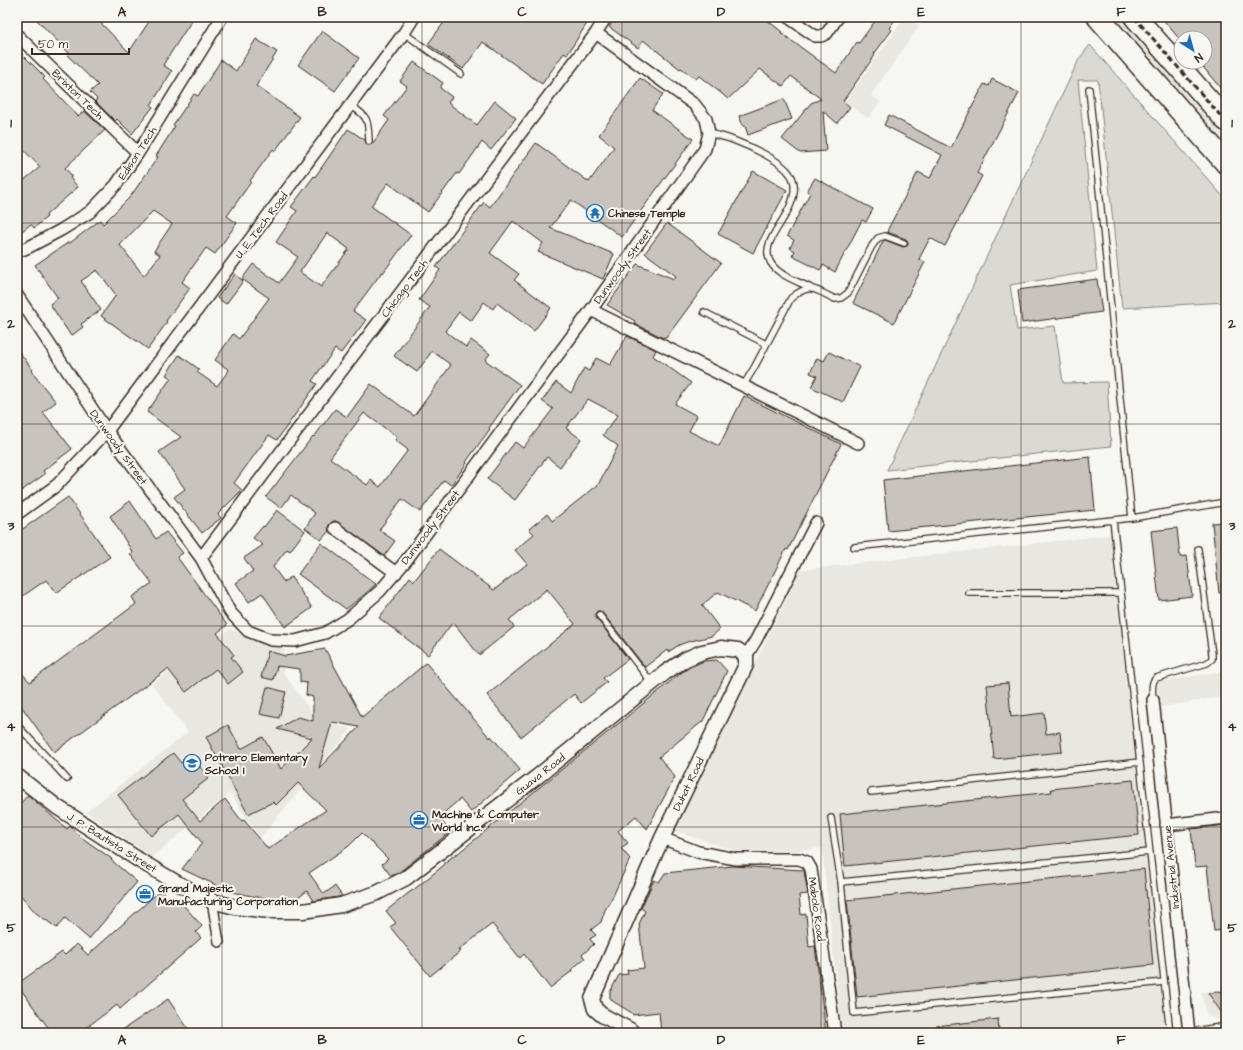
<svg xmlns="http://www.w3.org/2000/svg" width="1243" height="1050" viewBox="0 0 1243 1050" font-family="'Architects Daughter',sans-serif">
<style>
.built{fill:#e8e7e2}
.green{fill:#dad9d3;stroke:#8a8278}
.building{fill:#c8c3be;stroke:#3b2a1e;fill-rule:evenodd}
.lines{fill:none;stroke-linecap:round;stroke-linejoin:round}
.service-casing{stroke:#3b2a1e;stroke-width:8}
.pedestrian-casing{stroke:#3b2a1e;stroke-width:12}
.minor-casing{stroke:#3b2a1e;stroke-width:14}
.tertiary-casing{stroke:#3b2a1e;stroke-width:17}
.motorway-casing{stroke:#3b2a1e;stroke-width:24}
.service{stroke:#f6f6f2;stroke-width:5.5}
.pedestrian{stroke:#f6f6f2;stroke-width:9}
.minor{stroke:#f6f6f2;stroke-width:11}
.tertiary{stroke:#f6f6f2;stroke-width:14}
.motorway{stroke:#f6f6f2;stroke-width:21}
.rail{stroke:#3b2a1e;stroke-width:3;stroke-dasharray:6 3;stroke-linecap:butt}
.grid{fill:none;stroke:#3b2a1e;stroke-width:1;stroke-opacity:0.55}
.labels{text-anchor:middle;stroke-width:4;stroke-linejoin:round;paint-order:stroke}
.street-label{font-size:11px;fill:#3b2a1e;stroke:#f6f6f2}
.poi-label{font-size:11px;font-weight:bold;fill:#3b2a1e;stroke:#f6f6f2;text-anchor:start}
.neatline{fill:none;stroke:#3b2a1e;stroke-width:1.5}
.grid-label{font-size:13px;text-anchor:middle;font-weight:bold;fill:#3b2a1e}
</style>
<rect width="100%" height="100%" fill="#f6f6f2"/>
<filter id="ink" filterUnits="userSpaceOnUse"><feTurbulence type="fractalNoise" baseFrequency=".025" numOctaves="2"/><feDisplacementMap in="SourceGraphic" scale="8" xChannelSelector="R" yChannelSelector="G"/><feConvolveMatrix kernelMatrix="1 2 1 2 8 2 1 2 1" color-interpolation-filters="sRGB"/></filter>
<g filter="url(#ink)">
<path class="built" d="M905,17H906L919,26L871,95L880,102L868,118L845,102Z
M1083,17H1150L1181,52V62H1190L1226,103V179Z
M1110,535L1166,1033H842L822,848L791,851H737L674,831L800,570Z
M230,629L247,637L285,650L283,672L317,720L351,729L260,838L230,793L152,857L86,812L188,732L152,684Z
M1226,671V696L1160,707L1156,682Z
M1226,989V1033H1224L1223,1021L1207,1016L1201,992Z"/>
<path class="green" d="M1090,45L1226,200V302L1122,308L1098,80H1078L1097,271L1010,285L1017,330L1055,326L1063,383L1107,382L1111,446L887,470L1079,59Z"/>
<path class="building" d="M34,17H95L129,52L152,17H194L163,65L172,71L151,105L153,107L132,134L117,119L115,121L95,101L97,99L90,92L98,85L67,55L69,53Z
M448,17H591L567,55L564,53L542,84L483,42L463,69L428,44Z
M616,17H763L782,32L781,33L836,73L857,42L859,43L878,17H897L889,28L892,30L874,54L875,55L843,101L850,107L837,123L823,111L826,151L800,153L782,139L811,103L821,99L791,76L783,86L760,69L728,99L721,93L699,76L696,79L681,68L680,69L643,40L638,48L609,27Z
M1161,17H1226V95L1199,62H1205V38H1181V41Z
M322,31L359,58L335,91L298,65Z
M256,39L277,52L256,86L300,117L275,151L273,149L250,181L251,182L227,216L237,223L215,254L206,248L182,282L190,288L166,321L167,322L148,349L101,316L116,295L97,270L81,281L101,310L81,324L83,327L71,336L50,304L58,298L35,265L69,242L70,243L100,220L103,224L130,197L158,157L156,156L175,126L173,125L194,94L198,96L221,60L236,71ZM153,211L172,224L154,251L160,255L144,276L120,245Z
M17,49L45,77L43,79L78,116L84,111L105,130L65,168L72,176L70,178L78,187L46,215L47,217L34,228L31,224L17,235V186L40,167L17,143Z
M414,62L443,83L440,88L452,97L448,103L477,125L495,101L516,118L491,150L482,142L459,174L457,173L428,212L388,183L371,206L411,235L383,273L382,272L353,311L366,320L341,353L335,349L312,381L317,384L277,440L269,435L234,483L242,490L218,514L221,518L202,533L174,497L185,489L159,452L181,437L147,412L171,378L166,375L179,355L199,369L197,372L217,386L229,370L215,360L233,334L239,339L269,298L242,279L253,264L279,283L298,257L276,242L297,211L291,207L314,176L315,177L348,129L365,140L367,145H370L373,143L389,120L384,116L407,86L400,81ZM327,233L349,249L321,287L300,272Z
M640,78L663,94L652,110L693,139L622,237L571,200L550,228L614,254L603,279L538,252L543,243L513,221L490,253L519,274L514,280L551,308L534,331L497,303L493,309L484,302L471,321L459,312L445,331L466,347L471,340L490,354L485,360L520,385L489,428L490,429L466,462L467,463L451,485L444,480L420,512L402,499L379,530L395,541L384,556L336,521H333L330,524L328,527L329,531L321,540L305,528L315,513L291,495L281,508L266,497L313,436L314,437L335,409L347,417L371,384L414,416L451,365L432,351L417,372L394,356L430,307L419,300L440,270L436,267L484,202L490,207L536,143L589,182L614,147L599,135ZM364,413L397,437L395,440L408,450L380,487L371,480L367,485L330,458Z
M992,79L1019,93L977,173L982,176L945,246L930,238L919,259L925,262L894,323L853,303L883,241L885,240L903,247L906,246L908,245V242L906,239L887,232L889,227L918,172L930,178L942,155L884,125L889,115L951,148L984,84L989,86Z
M784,99L792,119L748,135L745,126H743L739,116Z
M753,171L787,190L753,253L718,234Z
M815,178L873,209L866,222L862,220L835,272L823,265L820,270L792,256L795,251L790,248L794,240L787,236L810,193L807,191Z
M667,223L721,263L666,338L663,337V338L634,323L635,321L607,305L637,264L674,279L676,276L645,253Z
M235,274L243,281L226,304L217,298Z
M1097,279L1102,312L1022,323L1018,290Z
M627,336L656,350L653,356L691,383L675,404L697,416L689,431L719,446L744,396L841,444L788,550L786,549L755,611L718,592L702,605L720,629L712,636L687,642L679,645L668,652L667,650L645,667L602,612L600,611H597L595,614L596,618L628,659L603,678L607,682L581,703L574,694L521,737L487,695L575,624L547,589L509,620L514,627L479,655L453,622L428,655L379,618L410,577L414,581L439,549L494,590L527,564L515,550L534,534L529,529L547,514L552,521L598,485L618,446L603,435L618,415L588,399L566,428L581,439L560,467L547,457L515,500L487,479L515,442L523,448L553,409L542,401L556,382L571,393L584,368L589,371L596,358L610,365Z
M17,349L33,370L31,371L56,402L43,412L72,449L43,471L45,474L17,494Z
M829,352L860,367L843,402L811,387L817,376L810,373L817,358L824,361Z
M1090,457L1095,510L888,531L883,480Z
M68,497L110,557L56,593L46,580L17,600V533Z
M130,501L156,539L166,532L183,553L177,557L227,625L217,633L234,655L231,657L243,672L228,684L216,669L186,692L168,669L54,752L17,700V668L30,682L136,604L132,597L152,583L130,554L133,553L110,516Z
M277,510L305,531L290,551L287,549L273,567L284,582L291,577L312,608L285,627L262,593L249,602L236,583L253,571L244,558L263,545L253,538L263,526L264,527Z
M1226,522V592L1219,593L1212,523Z
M1177,528L1180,557L1187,556L1192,596L1159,600L1151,531Z
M321,543L376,584L364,595L346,609L298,574Z
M325,649L362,717L426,663L490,738L491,736L520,770L471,812L460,799L439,817L450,832L398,873L391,876L382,864L388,859L362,833L349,846L309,873L324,894L335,886L342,896L339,897L313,901L307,891L293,902H280L228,891L182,869L202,843L179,814L151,836L118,795L173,753L181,763L191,756L209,778L182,799L200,821L225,799L242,821L244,820L268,849L326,810L298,783L276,805L273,802L248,814L206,737L228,725L241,749L263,737L281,769L312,738L277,729L298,717L313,721V697L306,695L307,683L300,682V669L277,666L273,680L261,677L268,651L285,656ZM332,722L359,727L319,768Z
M717,660L727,671L703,721L659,757L675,777L647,829L636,816L618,831L628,843L621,848L630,859L613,896L605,910L601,922L591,930L596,935L590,939L594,944L582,955L585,958L571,970L572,971L550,988L524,954L520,958L492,924L459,950L461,951L430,976L390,927L396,923L386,911L411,891H412L444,865L443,864L457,853V854L681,673L690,667L704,661Z
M1008,683L1011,717L1044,713L1046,734L1060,732L1062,752L994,759L987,685Z
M267,687L286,692L279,718L260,714Z
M1133,780L1139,835L845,866L840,814L1052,792L1051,789Z
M28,795L67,829L70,826L81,837L112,859L111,860L137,882L89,939L65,918L57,928L36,913L17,891V807Z
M1226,825V930L1214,931L1207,866L1195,867L1191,829Z
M733,866L803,870L804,871L808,894L799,895L801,915L806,914L809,947L815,946L826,1033H661L659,1012L633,1015L632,1013L614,1002L610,998V992L619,975L628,974L627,970L644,968L639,924L645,911L641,908L654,880L659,882L665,873Z
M1144,869L1153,965L857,997L847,900Z
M161,890L171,902L177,898L202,926L196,932L201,938L120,1009L117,1005L80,1032L78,1029L71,1033H52L17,984L62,952L65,955L77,944L88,955Z
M1226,991V1019L1208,993Z
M168,999L191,1033H118L134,1022Z
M998,1019L999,1033H936V1026Z"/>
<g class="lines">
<defs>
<path id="service" d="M404,33L461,74
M1089,89L1132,518
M350,105C369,117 368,120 369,141
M709,133C717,135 725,137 733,140C749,146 781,160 790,174C792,176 794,182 794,185C796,200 785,216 778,227C772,237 765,248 769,259C774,274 797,281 811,288
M704,312L766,344
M743,386L754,368L791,298C811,282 815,290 835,299L841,298L848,293L872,246L878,238L885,236L904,243
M1113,520L1170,1033
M854,547L1132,518L1226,502
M969,593H1121
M599,615L652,683
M1153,700C1153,693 1150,683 1156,678L1207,663L1212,659V654L1198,549
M17,725L67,779
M871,792L1140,762
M831,818L841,882L854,1013L1164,982
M841,882L1150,852
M1189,1032L1226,1026"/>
<path id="pedestrian" d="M212,901L219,942"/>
<path id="minor" d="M788,17L815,36H821L827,33L838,17
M17,35L138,153
M17,252L29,247L61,230L90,212L116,185L138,153L222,17
M17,295L107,431L201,558L230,612L248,631L271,640L295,641L325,633L348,619L380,591L405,562L591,310L705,149L709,133L706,119L695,105L596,33
M591,310L858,443
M17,514L57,485L107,431L404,33L414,17
M335,528L396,573
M201,558L596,33L606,17
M746,656L756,640L816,523
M1153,700L1189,1033
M1166,825L1226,818
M662,838L698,852L736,859H799L807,862L811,869L835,1033"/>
<path id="tertiary" d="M17,776L57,807L142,862L179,884L212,901L235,907L270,911H303L341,905L377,893L406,878L538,776L666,672L686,659L702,652L721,648L738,650L746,656V665L662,838L592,999L595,1009L602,1015L630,1030L633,1033"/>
<path id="motorway" d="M1098,17L1226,163
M1135,17L1226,120"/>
</defs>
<use href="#service" class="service-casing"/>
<use href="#pedestrian" class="pedestrian-casing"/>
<use href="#minor" class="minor-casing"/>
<use href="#tertiary" class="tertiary-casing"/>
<use href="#motorway" class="motorway-casing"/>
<use href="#service" class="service"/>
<use href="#pedestrian" class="pedestrian"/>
<use href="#minor" class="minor"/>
<use href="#tertiary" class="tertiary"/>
<use href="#motorway" class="motorway"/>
<path class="rail" d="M1134,17L1226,122"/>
</g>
</g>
<path class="grid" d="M222,17V1033M422,17V1033M622,17V1033M821,17V1033M1021,17V1033M17,223H1226M17,424H1226M17,626H1226M17,827H1226"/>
<defs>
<symbol id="temple-ring" viewBox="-11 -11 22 22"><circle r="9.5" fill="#f6f6f2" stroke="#1f6fb2" stroke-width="1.5"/><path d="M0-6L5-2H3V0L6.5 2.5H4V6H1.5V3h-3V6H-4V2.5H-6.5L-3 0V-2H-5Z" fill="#1f6fb2"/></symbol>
<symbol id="school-ring" viewBox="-11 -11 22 22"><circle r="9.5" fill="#f6f6f2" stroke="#1f6fb2" stroke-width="1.5"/><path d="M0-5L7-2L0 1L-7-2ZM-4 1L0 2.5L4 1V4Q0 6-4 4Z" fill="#1f6fb2"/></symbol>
<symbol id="office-ring" viewBox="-11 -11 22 22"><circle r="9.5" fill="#f6f6f2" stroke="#1f6fb2" stroke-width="1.5"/><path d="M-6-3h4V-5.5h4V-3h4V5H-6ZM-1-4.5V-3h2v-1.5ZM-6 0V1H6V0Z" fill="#1f6fb2"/></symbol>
</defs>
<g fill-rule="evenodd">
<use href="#temple-ring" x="585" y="203" width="20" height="20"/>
<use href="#school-ring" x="182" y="753" width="20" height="20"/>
<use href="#office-ring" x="409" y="810" width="20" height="20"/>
<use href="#office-ring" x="135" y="884" width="20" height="20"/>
</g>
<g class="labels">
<g class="street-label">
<text transform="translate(78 94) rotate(44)" y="4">Brixton Tech</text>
<text transform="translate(137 153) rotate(-57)" y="4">Edison Tech</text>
<text transform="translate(261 225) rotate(-53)" y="4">U. E. Tech Road</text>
<text transform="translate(622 266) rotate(-54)" y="4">Dunwoody Street</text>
<text transform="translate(404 288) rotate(-53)" y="4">Chicago Tech</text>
<text transform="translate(119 447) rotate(54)" y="4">Dunwoody Street</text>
<text transform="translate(430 527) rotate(-53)" y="4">Dunwoody Street</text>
<text transform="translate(540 774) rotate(-38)" y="4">Guava Road</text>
<text transform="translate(688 784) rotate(-64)" y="4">Duhat Road</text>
<text transform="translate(112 842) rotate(32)" y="4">J. P. Bautista Street</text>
<text transform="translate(1171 867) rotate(-96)" y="4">Industrial Avenue</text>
<text transform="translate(817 909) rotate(82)" y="4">Mabolo Road</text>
</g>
<g class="poi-label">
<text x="608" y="217">Chinese Temple</text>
<text x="205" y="761">Potrero Elementary<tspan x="205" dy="13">School I</tspan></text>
<text x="432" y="818">Machine &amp; Computer<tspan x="432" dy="13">World Inc.</tspan></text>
<text x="158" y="892">Grand Majestic<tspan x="158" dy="13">Manufacturing Corporation</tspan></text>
</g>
</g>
<rect width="1243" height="1050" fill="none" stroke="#f6f6f2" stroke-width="44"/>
<g transform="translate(1193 50) rotate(143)"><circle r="19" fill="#f6f6f2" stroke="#aba49d"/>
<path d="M0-3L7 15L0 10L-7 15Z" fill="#1f6fb2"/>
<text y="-6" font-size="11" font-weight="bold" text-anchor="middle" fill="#3b2a1e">N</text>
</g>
<path d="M32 48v6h97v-6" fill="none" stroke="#3b2a1e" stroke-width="2"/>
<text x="38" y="48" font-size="12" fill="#3b2a1e" stroke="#f6f6f2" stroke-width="3" paint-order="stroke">50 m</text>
<rect x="22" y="22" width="1199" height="1006" class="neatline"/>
<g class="grid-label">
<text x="122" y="16">A</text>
<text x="322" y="16">B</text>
<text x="522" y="16">C</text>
<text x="721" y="16">D</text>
<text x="921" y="16">E</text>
<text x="1121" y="16">F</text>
<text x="11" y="127">1</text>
<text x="1232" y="127">1</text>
<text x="11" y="328">2</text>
<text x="1232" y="328">2</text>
<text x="11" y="530">3</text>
<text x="1232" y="530">3</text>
<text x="11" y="731">4</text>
<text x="1232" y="731">4</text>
<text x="11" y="932">5</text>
<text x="1232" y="932">5</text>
<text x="122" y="1044">A</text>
<text x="322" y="1044">B</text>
<text x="522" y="1044">C</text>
<text x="721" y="1044">D</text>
<text x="921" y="1044">E</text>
<text x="1121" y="1044">F</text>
</g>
</svg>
